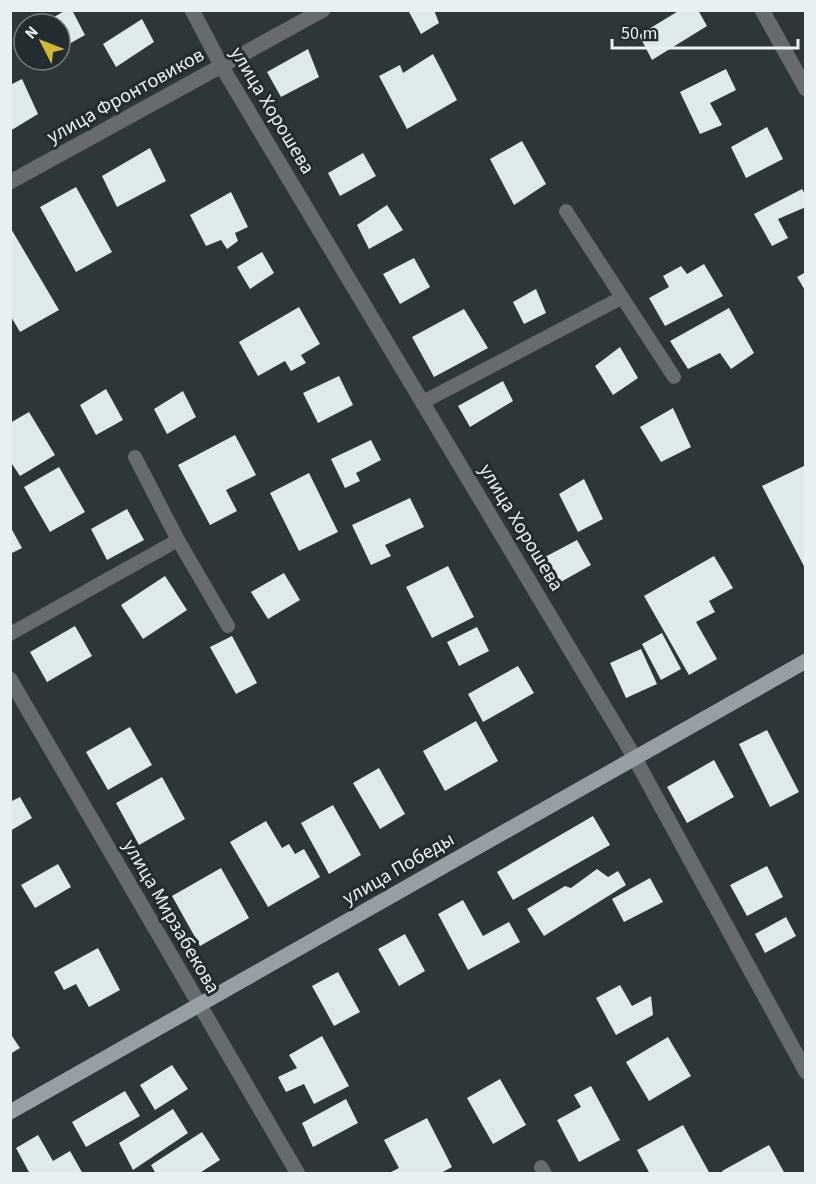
<svg xmlns="http://www.w3.org/2000/svg" width="816" height="1184" viewBox="0 0 816 1184" font-family="'Source Sans 3',sans-serif">
<style>
.building{fill:#ddeae9}
.lines{fill:none;stroke-linecap:round;stroke-linejoin:round}
.service{stroke:#676b6d;stroke-width:14}
.minor{stroke:#676b6d;stroke-width:15}
.primary{stroke:#979fa4;stroke-width:15}
.labels{text-anchor:middle;stroke-width:6;stroke-linejoin:round;paint-order:stroke}
.street-label{font-size:20px;fill:#e9f0f1;stroke:#232d2f}
</style>
<rect width="100%" height="100%" fill="#2d3739"/>
<path class="building" d="M66,10H72L85,35L60,49V24H42Z
M408,10H434L439,23L421,34Z
M680,10H698L707,26L652,60L639,35Z
M142,19L154,42L116,67L103,44Z
M308,49L319,77L281,97L267,72Z
M433,54L457,100L407,129L379,76L400,65L403,73Z
M726,69L736,90L710,103L722,125L700,134L680,92Z
M22,79L38,114L10,131V85Z
M767,127L783,159L746,178L731,147Z
M522,141L546,184L514,205L490,159Z
M150,148L166,181L117,207L102,176Z
M363,153L376,176L340,196L328,173Z
M76,187L112,252L76,272L40,207Z
M802,189L806,196V207L778,219L788,238L772,246L754,214Z
M231,192L248,227L235,233L238,241L227,249L221,240L206,246L190,215Z
M387,205L403,230L369,249L357,225Z
M10,227L59,310L20,332L10,315Z
M262,252L274,273L250,289L237,267Z
M414,258L430,287L400,304L383,274Z
M704,264L723,296L665,326L649,298L669,287L663,276L681,266L687,274Z
M806,272V292L797,277Z
M536,289L546,313L524,324L513,302Z
M299,307L320,344L301,355L306,363L291,371L285,361L258,376L239,342Z
M729,308L754,353L731,369L720,353L688,369L670,341Z
M464,309L488,348L434,377L412,337Z
M620,347L638,378L613,395L595,366Z
M339,376L353,405L318,423L303,393Z
M503,381L513,401L470,427L458,406Z
M106,389L123,420L96,435L80,405Z
M183,391L196,417L167,434L154,409Z
M673,408L691,447L661,462L640,427Z
M29,412L55,455L20,476L10,461V423Z
M235,435L256,475L226,490L237,511L210,525L178,465Z
M371,440L381,460L356,473L360,481L345,488L331,459Z
M806,465V570L762,486Z
M59,467L85,512L50,532L24,487Z
M309,473L338,532L299,551L270,493Z
M584,479L603,519L578,532L559,494Z
M410,498L424,527L385,545L391,556L371,565L352,525Z
M127,509L144,540L107,560L91,529Z
M10,526L22,548L10,554Z
M577,540L591,565L559,583L545,557Z
M714,556L733,588L709,601L715,612L696,622L717,659L689,675L644,596Z
M448,566L474,617L432,638L406,587Z
M284,573L300,600L268,619L251,592Z
M165,576L187,610L143,639L121,605Z
M75,626L92,656L47,682L30,652Z
M477,627L489,651L459,666L447,642Z
M662,633L681,669L661,680L642,644Z
M232,636L257,683L236,694L210,647Z
M641,649L657,684L626,698L610,663Z
M518,666L534,693L483,722L468,694Z
M476,721L498,761L445,791L423,751Z
M130,727L152,765L108,790L86,752Z
M767,730L799,792L770,807L739,744Z
M714,760L734,797L687,823L667,787Z
M379,768L405,814L380,829L353,783Z
M162,777L185,819L139,845L116,803Z
M20,797L32,818L10,831V802Z
M333,805L361,855L329,874L301,823Z
M593,816L610,845L513,900L497,872Z
M266,821L282,848L289,844L295,854L304,849L320,877L268,907L230,842Z
M58,864L71,887L35,908L21,885Z
M767,866L783,897L747,916L730,885Z
M221,868L249,918L200,946L172,896Z
M597,869L608,877L618,871L626,885L544,936L527,909L565,886L571,888Z
M650,878L663,902L624,922L612,899Z
M463,900L483,936L509,922L520,942L468,970L438,914Z
M786,917L796,936L765,953L755,934Z
M405,934L425,971L399,986L378,949Z
M98,948L120,990L89,1007L76,984L64,990L54,972Z
M338,972L360,1012L334,1026L312,986Z
M620,985L632,1006L651,996L653,1015L616,1035L596,998Z
M10,1033L20,1048L10,1054Z
M322,1036L349,1086L314,1104L304,1084L286,1092L278,1077L297,1068L289,1055Z
M668,1037L691,1076L649,1101L626,1062Z
M172,1065L188,1089L155,1110L140,1085Z
M500,1079L526,1125L493,1144L467,1098Z
M591,1086L620,1140L579,1162L557,1120L581,1107L574,1095Z
M125,1091L140,1116L86,1147L72,1122Z
M346,1099L358,1123L313,1147L302,1123Z
M173,1109L188,1133L133,1170L119,1143Z
M427,1118L452,1167L439,1174H387L399,1168L384,1140Z
M683,1125L710,1174H650L637,1150Z
M202,1132L220,1160L198,1174H156L151,1165Z
M38,1135L53,1161L70,1151L83,1174H30L16,1148Z
M769,1145L785,1174H724L722,1171Z"/>
<g class="lines">
<path class="service" d="M566,211L674,377
M423,402L621,298
M135,457L178,540L228,626
M10,634L178,540
M541,1167L545,1174"/>
<path class="minor" d="M192,10L222,67L632,753L806,1072
M762,10L806,89
M10,182L323,10
M10,679L298,1174"/>
<path class="primary" d="M10,1112L806,661"/>
</g>
<g class="labels">
<g class="street-label">
<text transform="translate(125 95) rotate(-29)" y="7">улица Фронтовиков</text>
<text transform="translate(273 110) rotate(59)" y="7">улица Хорошева</text>
<text transform="translate(522 527) rotate(59)" y="7">улица Хорошева</text>
<text transform="translate(398 868) rotate(-30)" y="7">улица Победы</text>
<text transform="translate(172 916) rotate(60)" y="7">улица Мирзабекова</text>
</g>
</g>
<rect width="816" height="1184" fill="none" stroke="#e9f0f1" stroke-width="24"/>
<g transform="translate(42 42) rotate(312)"><circle r="28" fill="#232d2f" stroke="#727b7d" stroke-width="1.5"/>
<path d="M0-4.5L10 22L0 15L-10 22Z" fill="#cfb837"/>
<text y="-9" font-size="16" font-weight="bold" text-anchor="middle" fill="#e9f0f1">N</text>
</g>
<path d="M612 39v9h186v-9" fill="none" stroke="#e9f0f1" stroke-width="3"/>
<text x="621" y="39" font-size="18" fill="#e9f0f1" stroke="#232d2f" stroke-width="4.5" paint-order="stroke">50 m</text>
</svg>
